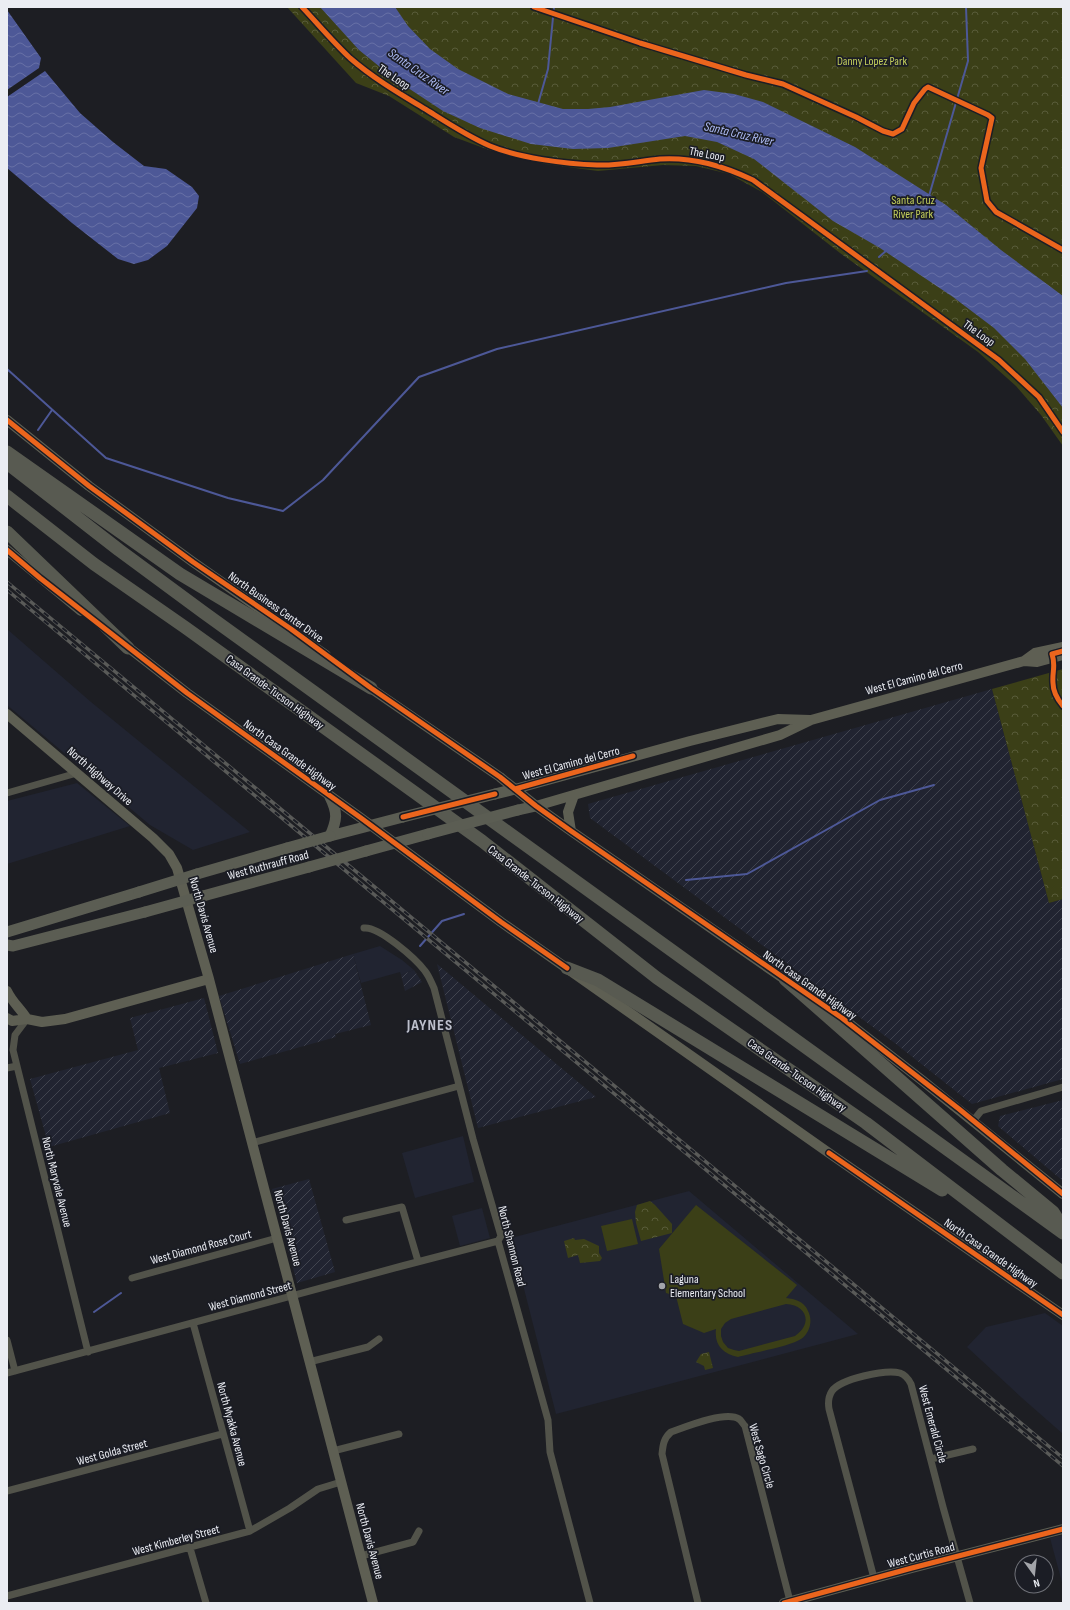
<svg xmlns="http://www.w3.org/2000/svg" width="1070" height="1610" viewBox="0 0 1070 1610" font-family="'Sofia Sans Condensed',sans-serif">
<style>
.built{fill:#212431}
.industrial{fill:url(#industrial-furrows)}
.green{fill:#3b3f17;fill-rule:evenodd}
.forest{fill:url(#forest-crowns)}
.water{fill:url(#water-waves)}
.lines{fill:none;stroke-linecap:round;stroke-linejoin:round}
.stream{stroke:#4d5897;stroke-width:2}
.street{stroke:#52534a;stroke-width:7}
.secondary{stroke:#5e5f53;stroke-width:10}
.primary{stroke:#5b5d53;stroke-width:11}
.highway{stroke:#585a51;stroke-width:13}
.rail-casing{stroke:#595a58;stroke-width:3.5}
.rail{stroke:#1b1d25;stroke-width:2;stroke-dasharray:6;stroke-linecap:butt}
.primary-bridge{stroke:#5b5d53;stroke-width:11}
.cycleway-casing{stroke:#1b1d25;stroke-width:8}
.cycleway{stroke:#eb651d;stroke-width:5}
.poi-dot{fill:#a3a5aa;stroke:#1b1d25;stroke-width:1.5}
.labels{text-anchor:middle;stroke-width:3.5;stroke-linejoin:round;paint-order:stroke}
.park-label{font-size:12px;fill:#c4cf5c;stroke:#1b1d25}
.street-label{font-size:12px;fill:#ebedf3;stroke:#1b1d25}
.poi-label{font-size:12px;fill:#ebedf3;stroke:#1b1d25;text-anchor:start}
.water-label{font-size:13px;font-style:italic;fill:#afbdf7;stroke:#1b1d25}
.district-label{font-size:16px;font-weight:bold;letter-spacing:1px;fill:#bdc0cc;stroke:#1b1d25}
</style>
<defs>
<pattern id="industrial-furrows" width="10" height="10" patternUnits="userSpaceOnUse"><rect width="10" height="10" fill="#212431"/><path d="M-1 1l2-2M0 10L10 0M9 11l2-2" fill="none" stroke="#41444f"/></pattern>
<pattern id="forest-crowns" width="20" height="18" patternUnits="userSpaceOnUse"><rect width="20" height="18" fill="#3b3f17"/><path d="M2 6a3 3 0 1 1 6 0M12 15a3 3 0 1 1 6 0" fill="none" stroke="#585b39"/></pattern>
<pattern id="water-waves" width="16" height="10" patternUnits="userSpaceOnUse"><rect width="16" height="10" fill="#4d5897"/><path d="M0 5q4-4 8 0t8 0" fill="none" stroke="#6770a6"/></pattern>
</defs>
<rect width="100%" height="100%" fill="#1d1e23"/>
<path class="built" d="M7,629L91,702L250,832L193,850L150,825L7,705Z
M77,783L130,826L7,864V801Z
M380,946L402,960L414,970L401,975L400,972L361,983L353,954Z
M463,1136L474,1182L415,1198L402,1153Z
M689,1191L858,1334L556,1414L511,1238Z
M482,1208L490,1238L460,1246L452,1216Z
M1045,1313L1063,1326V1434L1022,1398L967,1347L986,1327Z
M1063,1535V1586L1050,1538Z"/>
<path class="industrial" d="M992,689L1049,903L1063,899V1079L972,1104L896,1044L590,818L588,804Z
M353,954L371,1025L335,1034L336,1037L240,1064L219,996Z
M437,964L596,1097L478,1128Z
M414,970L422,982L405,991L401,975Z
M204,998L218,1053L159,1068L170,1113L49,1147L30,1079L138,1050L130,1018Z
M1063,1100V1181L998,1126L1000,1116Z
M309,1179L335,1272L297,1283L272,1189Z"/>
<path class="green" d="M696,1205L797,1285L786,1298C795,1299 804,1301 808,1311C813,1320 810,1333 801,1339C791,1346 752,1353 738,1357C723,1354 714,1345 716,1329L704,1333L683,1324L676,1296L666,1293L659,1249ZM786,1304C807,1305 813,1324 795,1336L739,1351L734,1350L728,1348L723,1342L721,1336V1329L725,1323L731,1319Z
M632,1219L638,1244L607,1251L601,1226Z"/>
<path class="forest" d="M287,7H1063V446L1041,415L1016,386L978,352L840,253L762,192L729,174L696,166L663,165L598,171L545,164L489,150L454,137L389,96L356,83Z
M1063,669V899L1049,903L992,689Z
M650,1201L655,1205L672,1224V1233L641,1241L636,1223L635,1212L637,1205Z
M574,1238L575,1240L584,1239L599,1246V1253L602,1258L600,1261L580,1263L578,1255L568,1258L564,1241Z
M709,1352L713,1368L705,1370L704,1366L696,1362L701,1354Z"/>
<path class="water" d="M320,7H395L408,26L430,49L458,69L508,94L563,109H588L610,107L704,90L734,94L763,102L855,147L946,205L1001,250L1063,296V408L1025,359L994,328L953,297L880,248L833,221L754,159L717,142L685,136L608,148L573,149L531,144L480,128L443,111L396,80L359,50Z
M7,10L41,58L39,68L7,90Z
M45,71L80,113L113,142L144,166L166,169L192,187L199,196L197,208L167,246L148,260L134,264L118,259L72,223L7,168V97Z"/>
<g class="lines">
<path class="stream" d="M538,104L548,69L554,7
M929,196L968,61L966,7
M879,257L887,250
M7,369L106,458L228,498L283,511L323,480L419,377L497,349L786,283L867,271
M38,430L52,410
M686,880L747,874L880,800L934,785
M420,946L442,921L464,914
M94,1312L121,1293"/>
<path class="street" d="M7,793L77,773
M364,928C379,926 416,959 425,971C429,976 431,982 434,988L473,1139L501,1236L498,1241L500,1248L548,1420L550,1452L590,1603
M27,1019L15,1035L13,1050L88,1352
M7,1068L17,1066
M973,1121L981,1111L1063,1087
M252,1143L459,1086
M346,1220L402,1207L418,1261
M132,1278L277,1238
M193,1323L250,1531
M7,1340L15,1371
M309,1362L368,1347L379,1339
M7,1373L402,1266L498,1241
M333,1451L399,1434
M931,1459L973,1449
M7,1491L222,1434
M190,1548L206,1603
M361,1556L413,1542L419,1531
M874,1578L829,1409C828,1403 828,1397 832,1391C840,1379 886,1369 900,1373C906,1375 909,1380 911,1384L943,1507L970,1603
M7,1596L250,1531L290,1508L318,1489L341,1482
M698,1603L662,1454C663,1444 664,1438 671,1432C685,1427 726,1410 739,1419C741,1420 743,1424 745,1426L790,1601"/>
<path class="secondary" d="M7,420L89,486L193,562L326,655
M7,550L81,611
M124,644L187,693L361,818L501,922L829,1153L1063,1315
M1024,661L1035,653L1063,647
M366,685L500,777L536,806L571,831L790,983
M7,714L153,838L169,854L177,868L209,979L373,1603
M515,789L690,741L778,719L810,720
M536,806L780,735L811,720L1024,661L1037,662L1063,655
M571,831L568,812L574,795
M7,991C12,1002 21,1009 27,1019
M818,1002L842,1018L923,1081L1063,1194
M7,1018L12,1021L27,1019L42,1022L65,1019L209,979
M784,1603L912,1568L1063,1529"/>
<path class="primary" d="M495,794L515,789
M518,810L536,806
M330,836L403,817
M330,836C337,820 338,813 330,797
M366,851L428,834
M197,874L287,848
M203,896L309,867
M7,932L139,892
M7,945L13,946L145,912"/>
<path class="highway" d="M7,452L180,574L371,688
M7,463L119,550L203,612L1063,1233
M7,496L94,564L186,628L482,841L657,978L866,1123L1063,1273
M7,532L128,648
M567,968L598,980L942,1190
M785,979L1002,1170L1053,1212L1063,1228"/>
<defs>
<path id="rail" d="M7,582L1063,1458
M7,590L1063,1466"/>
</defs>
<use href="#rail" class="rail-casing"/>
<use href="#rail" class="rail"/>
<path class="primary-bridge" d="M403,817L495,794
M428,834L518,810
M287,848L330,836
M309,867L366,851
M139,892L197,874
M145,912L203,896"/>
<defs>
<path id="cycleway" d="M302,7C318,24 333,42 350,58C374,79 402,95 430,112C449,124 469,137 490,146C519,158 566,164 597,165C618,166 639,161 660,159C694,157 723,166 753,180L999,360L1039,397L1063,432
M534,7L640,43L746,75L783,84L856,117L883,131L893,134L902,129L914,103L925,89L928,87L988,115L992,118L981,168L987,201L996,212L1063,250
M7,420L89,486L193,562L291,629L371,688L500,777L536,806L571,831L842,1018L959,1109L1063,1194
M7,550L40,578L187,693L361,818L501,922L567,968
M1063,651L1052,654C1056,666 1052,671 1053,683C1053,691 1058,700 1063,706
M515,789L633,756
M403,817L495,794
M829,1153L1063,1315
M784,1603L912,1568L1063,1529"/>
</defs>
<use href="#cycleway" class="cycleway-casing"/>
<use href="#cycleway" class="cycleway"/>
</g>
<circle class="poi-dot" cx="662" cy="1286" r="4"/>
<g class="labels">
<g class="park-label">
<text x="872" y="65">Danny Lopez Park</text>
<text x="913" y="204">Santa Cruz<tspan x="913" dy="14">River Park</tspan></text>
</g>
<g class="street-label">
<text transform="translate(394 77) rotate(34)" y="4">The Loop</text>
<text transform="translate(707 154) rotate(11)" y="4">The Loop</text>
<text transform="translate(979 333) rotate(36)" y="4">The Loop</text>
<text transform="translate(276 607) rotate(35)" y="4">North Business Center Drive</text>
<text transform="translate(914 678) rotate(-15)" y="4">West El Camino del Cerro</text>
<text transform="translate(275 692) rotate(36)" y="4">Casa Grande-Tucson Highway</text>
<text transform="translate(290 755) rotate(36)" y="4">North Casa Grande Highway</text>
<text transform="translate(571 763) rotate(-15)" y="4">West El Camino del Cerro</text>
<text transform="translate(100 776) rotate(41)" y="4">North Highway Drive</text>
<text transform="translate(268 865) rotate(-15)" y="4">West Ruthrauff Road</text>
<text transform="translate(536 884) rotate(38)" y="4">Casa Grande-Tucson Highway</text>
<text transform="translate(204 915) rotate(74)" y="4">North Davis Avenue</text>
<text transform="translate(810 985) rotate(35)" y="4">North Casa Grande Highway</text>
<text transform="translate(797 1075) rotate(35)" y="4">Casa Grande-Tucson Highway</text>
<text transform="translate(57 1182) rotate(76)" y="4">North Maryvale Avenue</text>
<text transform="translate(288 1228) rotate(75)" y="4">North Davis Avenue</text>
<text transform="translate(512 1246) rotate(76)" y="4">North Shannon Road</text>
<text transform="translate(201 1247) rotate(-15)" y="4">West Diamond Rose Court</text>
<text transform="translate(991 1253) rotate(35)" y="4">North Casa Grande Highway</text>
<text transform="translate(250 1296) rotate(-15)" y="4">West Diamond Street</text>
<text transform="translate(232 1424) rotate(75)" y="4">North Myakka Avenue</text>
<text transform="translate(933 1424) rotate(75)" y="4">West Emerald Circle</text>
<text transform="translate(112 1452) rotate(-15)" y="4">West Golda Street</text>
<text transform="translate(762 1456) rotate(74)" y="4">West Sago Circle</text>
<text transform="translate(176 1540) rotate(-15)" y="4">West Kimberley Street</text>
<text transform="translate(370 1541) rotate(75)" y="4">North Davis Avenue</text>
<text transform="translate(921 1555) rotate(-15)" y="4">West Curtis Road</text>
</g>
<g class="poi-label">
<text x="670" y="1283">Laguna<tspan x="670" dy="14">Elementary School</tspan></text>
</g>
<g class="water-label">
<text transform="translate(419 71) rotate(35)" y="5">Santa Cruz River</text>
<text transform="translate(739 133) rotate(13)" y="5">Santa Cruz River</text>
</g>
<g class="district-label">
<text x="430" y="1030">JAYNES</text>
</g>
</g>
<rect width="1070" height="1610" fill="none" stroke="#ebedf3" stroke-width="16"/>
<g transform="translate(1034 1574) rotate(165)"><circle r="19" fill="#1b1d25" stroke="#6e7077"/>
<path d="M0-3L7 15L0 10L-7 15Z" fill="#a3a5aa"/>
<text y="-6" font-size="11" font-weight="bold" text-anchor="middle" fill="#ebedf3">N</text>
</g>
</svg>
